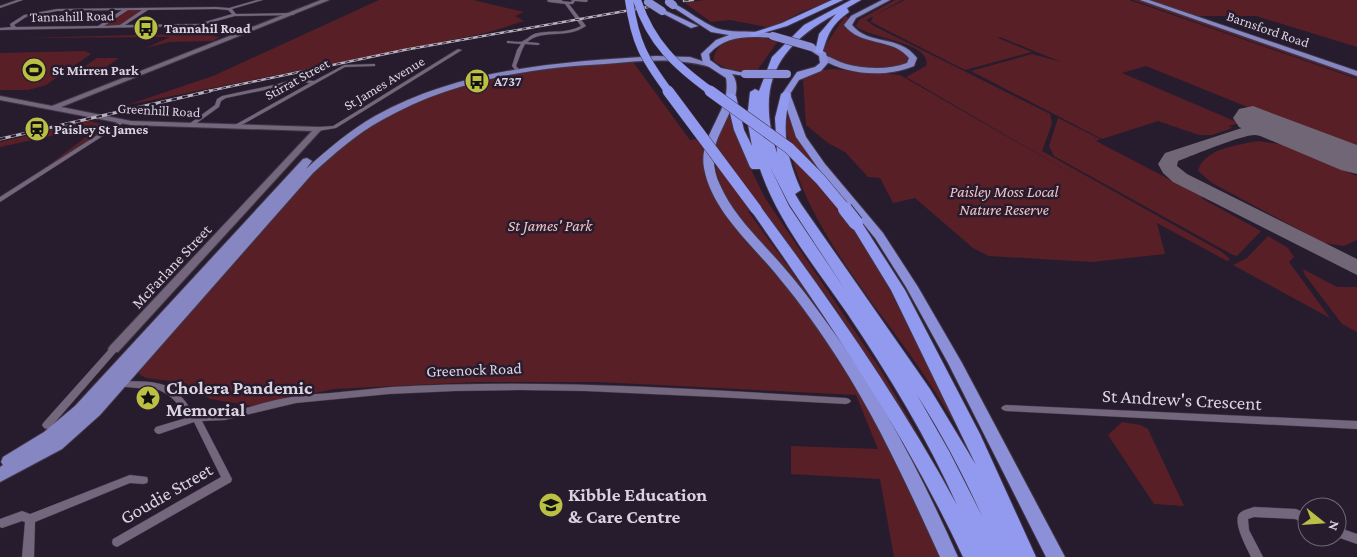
<svg xmlns="http://www.w3.org/2000/svg" width="1357" height="557" viewBox="0 0 1357 557" font-family="'Crimson Pro',serif">
<style>
.green{fill:#591f27}
.lines{fill:none;stroke-linecap:round;stroke-linejoin:round}
.taxiway{fill:#706676;fill-rule:evenodd}
.runway{fill:#706676;fill-rule:evenodd}
.minor-casing{stroke:#403746;stroke-width:1}
.tertiary-casing{stroke:#403746;stroke-width:2}
.primary-casing{stroke:#403746;stroke-width:2}
.trunk-casing{stroke:#403746;stroke-width:2}
.motorway-casing{stroke:#403746;stroke-width:2}
.minor{fill:#74677d;fill-rule:evenodd}
.tertiary{fill:#74677d;fill-rule:evenodd}
.primary{fill:#8686c2;fill-rule:evenodd}
.trunk{fill:#8c90d9;fill-rule:evenodd}
.motorway{fill:#929af0;fill-rule:evenodd}
.rail-far1-casing{stroke:#b8b1be;stroke-width:2.5}
.rail-casing{stroke:#b8b1be;stroke-width:3}
.rail-far1{stroke:#271c2e;stroke-width:1;stroke-dasharray:4.5;stroke-linecap:butt}
.rail{stroke:#271c2e;stroke-width:2;stroke-dasharray:5.5;stroke-linecap:butt}
.trunk-bridge-casing{stroke:#403746;stroke-width:9;stroke-linecap:butt}
.motorway-bridge-far2-casing{stroke:#403746;stroke-width:9;stroke-linecap:butt}
.motorway-bridge-far1-casing{stroke:#403746;stroke-width:12;stroke-linecap:butt}
.motorway-bridge-casing{stroke:#403746;stroke-width:16;stroke-linecap:butt}
.trunk-bridge{stroke:#8c90d9;stroke-width:8}
.motorway-bridge-far2{stroke:#929af0;stroke-width:8}
.motorway-bridge-far1{stroke:#929af0;stroke-width:11}
.motorway-bridge{stroke:#929af0;stroke-width:14}
.labels{text-anchor:middle;stroke-width:5;stroke-linejoin:round;paint-order:stroke}
.far-street-label{font-size:14px;fill:#dad3e0;stroke:#271c2e}
.far-poi-label{font-size:14px;font-weight:bold;fill:#dad3e0;stroke:#271c2e;text-anchor:start}
.park-label{font-size:16px;font-style:italic;fill:#f2c1c3;stroke:#271c2e}
.street-label{font-size:16px;fill:#dad3e0;stroke:#271c2e}
.near-poi-label{font-size:19px;font-weight:bold;fill:#dad3e0;stroke:#271c2e;text-anchor:start}
.near-street-label{font-size:19px;fill:#dad3e0;stroke:#271c2e}
</style>
<rect width="100%" height="100%" fill="#271c2e"/>
<path class="green" d="M379,0H473L524,12L515,16L524,21L486,33L127,105L213,76Z
M704,0H833L801,12L772,28L730,20L711,22L685,3Z
M895,0H902L866,20L874,26L1050,114L1052,124L1042,151L1222,252L1230,259L1227,261L1157,223L1165,254L1092,262L989,256L973,248L915,198L893,203L880,178L868,177L845,152L828,143L806,125L803,79L823,70L834,69L900,75L1090,184L906,77L926,66C933,42 869,39 856,26L859,20Z
M905,0H1129L1144,5L1357,79V148L1269,113L1265,114L1146,66L1122,73L1239,123L1229,126L1232,128L1212,135H1199L1158,121L1102,139L971,71L1032,54L1061,62L1000,37L998,38L1032,52L965,70L871,22L873,16Z
M1133,0H1139L1357,76V78Z
M1148,0H1357V47L1256,16H1196Z
M129,9H144L120,25L103,26Z
M845,16L849,18L844,27L850,31C868,42 902,40 911,61C887,75 857,67 832,60L823,49Z
M217,33L213,36L219,37L213,41L170,42L146,48L170,37L22,38Z
M737,37H758L778,41L756,72C741,72 727,71 714,61C713,48 726,41 737,37Z
M85,51L91,54L46,85L28,90H0V53Z
M97,58H119L92,77H69Z
M633,62L690,140L696,139L705,150L707,175L736,228L810,316L852,376L908,479L939,557H894L880,479L791,474V446L878,449L856,395L598,382H476L334,389L253,406L210,399L185,383L146,378L139,374L141,367L318,166L358,131L438,91L529,69Z
M728,113L731,114L746,159L765,198L881,370L929,454L834,306L762,208L748,211L823,315L739,217L725,196L716,171L714,145Z
M785,114L787,115L795,132L856,223L970,449C951,417 931,384 909,353C861,286 787,199 785,114Z
M1058,118L1100,139L1096,141L1203,197L1201,198L1261,231L1237,256L1233,255L1063,161L1054,156L1049,146Z
M86,120L109,126L37,174L90,134L93,127L0,147V142L73,125V123Z
M1258,141L1286,145L1357,176V240L1344,246L1324,243L1212,183L1198,171C1204,148 1239,145 1258,141Z
M1268,236L1288,248L1294,257L1289,262L1330,318L1233,265L1247,258Z
M1303,269L1337,287H1357V332L1342,324L1305,275Z
M1122,422L1140,425L1148,429L1184,506L1154,504L1108,435Z"/>
<g class="lines">
<path class="taxiway" d="M1251,125L1278,127L1308,134L1311,138L1308,142C1296,145 1270,136 1255,135C1241,135 1194,155 1178,161L1177,166L1187,174L1357,259V275L1173,182L1163,173L1158,164L1165,153Z"/>
<path class="runway" d="M1253,106L1357,145V174L1341,170L1239,127L1233,118L1239,109Z"/>
<defs>
<path id="minor" d="M17,0H23L0,8V6Z
M257,0H263L232,9L236,14L293,13L295,14L293,15L235,16L198,26L0,30V28L11,27L10,24L24,15L57,9L216,7L229,8ZM216,9L228,10L232,14L198,24L125,25L148,10ZM122,10L98,26L16,27L14,25L26,17L57,11ZM128,10H142L120,25L104,26Z
M548,0H562V1L571,2L572,0H587L588,1L586,2L575,1L573,4H569L586,26C565,40 545,28 527,42L538,43L540,44L538,45L525,44L522,50L516,66L519,69L515,70L512,66L517,50L521,44L509,43H507V41C512,41 520,43 523,41C529,38 531,34 538,33C554,30 565,34 581,26L565,4L549,2L547,1Z
M458,49L462,50L336,128L318,131L315,129L318,127L333,126Z
M373,64H375V66L345,67L238,127L236,128L233,126L310,83L293,82L279,87L226,98L221,101L219,107L194,125H190L189,124L215,105L217,99L222,96L278,84L293,79L314,81L344,65Z
M121,120L124,122L123,123L0,202V197Z
M114,346L117,347L118,349L117,351L50,428L47,429L44,428L42,425L44,422L111,347Z
M118,381C154,382 173,378 193,413C224,419 255,403 286,398C301,395 316,394 331,393C351,391 371,389 391,387C543,378 695,389 846,398L849,399L851,401L849,403L846,404L716,397L585,391L520,390L455,391L389,394L296,403L225,420L202,421L232,479L231,482L117,547L113,545L112,542L113,539L221,477L194,422L159,434L156,433L154,430L156,427L186,418C179,405 173,396 159,390L115,386L114,384L115,382Z
M1006,405L1357,421V429L1006,411L1003,410L1001,408L1003,406Z
M130,475L147,477L148,480L147,483L143,484L130,483L35,522L34,557H22L25,522L22,521L2,528L0,527V519L22,511L30,514Z
M1254,507L1296,509L1307,514V524L1295,519L1254,517L1248,519L1249,530L1263,557H1251C1247,548 1233,524 1239,514C1242,510 1249,509 1254,507Z
M1337,527L1357,534V544L1337,537Z"/>
<path id="tertiary" d="M321,0H329L61,107L131,121L318,127L322,129L118,352H110L108,349L110,346L312,131L131,125L0,100V96L52,106Z"/>
<path id="primary" d="M882,0H890L856,18L852,25C869,46 899,34 917,58L914,66C885,78 848,75 821,59V55H824C831,57 838,62 846,64C865,69 889,70 907,63L909,58C892,37 861,47 844,25L851,16Z
M1140,0H1149L1357,71V76Z
M656,56L690,57L714,65L710,67C673,57 643,61 605,64C527,68 450,81 382,120C356,134 334,154 313,173L100,415L62,449L0,482V467L3,465L1,462L3,457L44,432L75,406L303,159L307,158L312,161L306,169C328,149 350,130 375,116C462,68 560,62 656,56Z"/>
<path id="trunk" d="M671,4H675C688,11 702,22 716,28C733,35 765,28 777,36L773,38C749,36 726,35 709,54L710,60L721,68L749,74L745,76L732,74C748,93 716,131 714,152C713,164 715,175 720,185C733,215 759,239 780,263C797,282 812,302 827,323C880,394 922,476 958,557H940C909,489 878,421 838,359C820,331 801,304 780,279C754,246 712,212 704,168C698,134 732,111 726,78L703,63L701,54L716,40L729,35L711,32L671,6Z
M660,10H664L698,26L691,28L660,12Z
M808,45H814L826,53L828,63L821,71L799,80L790,94L806,137L825,164L883,233L918,287L962,363L1065,557H1046L948,363L906,287L875,238L818,168L796,137L782,94L797,72L815,67L820,63L819,56L808,49Z"/>
<path id="motorway" d="M832,0H843L787,26L753,36L749,34L782,23Z
M851,0H861L847,8L849,12C831,25 828,34 822,54L815,52L819,34L836,14C775,47 756,86 777,153L775,118L781,94L786,91L791,94C780,128 787,159 801,190L795,194L801,204L930,389L976,465L891,290L850,223L856,219L862,223L905,290L980,434L1036,557H963C904,431 829,322 750,209L756,205L760,206C832,303 900,400 957,505C927,437 888,374 847,313C816,268 778,222 760,169H752L750,167L734,130L726,96L731,93L736,96L744,130L752,146L747,119L750,92L755,89L759,91L772,57L804,25ZM770,167L789,204L846,291L789,206ZM917,395C942,434 963,474 982,516L949,451Z"/>
</defs>
<use href="#minor" class="minor-casing"/>
<use href="#tertiary" class="tertiary-casing"/>
<use href="#primary" class="primary-casing"/>
<use href="#trunk" class="trunk-casing"/>
<use href="#motorway" class="motorway-casing"/>
<use href="#minor" class="minor"/>
<use href="#tertiary" class="tertiary"/>
<use href="#primary" class="primary"/>
<use href="#trunk" class="trunk"/>
<use href="#motorway" class="motorway"/>
<defs>
<path id="rail-far1" d="M684,1L693,0
M204,92L404,50L648,7"/>
<path id="rail" d="M0,139L210,91"/>
</defs>
<use href="#rail-far1" class="rail-far1-casing"/>
<use href="#rail" class="rail-casing"/>
<use href="#rail-far1" class="rail-far1"/>
<use href="#rail" class="rail"/>
<defs>
<path id="trunk-bridge" d="M648,2L662,11
M669,2L673,5
M773,36L811,47
M745,74H787"/>
<path id="motorway-bridge-far2" d="M629,0C635,43 644,58 669,92
M637,0C651,43 676,66 712,92"/>
<path id="motorway-bridge-far1" d="M668,91L756,209
M710,91L789,148L820,179L846,210"/>
<path id="motorway-bridge" d="M845,209L856,223"/>
</defs>
<use href="#trunk-bridge" class="trunk-bridge-casing"/>
<use href="#motorway-bridge-far2" class="motorway-bridge-far2-casing"/>
<use href="#motorway-bridge-far1" class="motorway-bridge-far1-casing"/>
<use href="#motorway-bridge" class="motorway-bridge-casing"/>
<use href="#trunk-bridge" class="trunk-bridge"/>
<use href="#motorway-bridge-far2" class="motorway-bridge-far2"/>
<use href="#motorway-bridge-far1" class="motorway-bridge-far1"/>
<use href="#motorway-bridge" class="motorway-bridge"/>
</g>
<defs>
<symbol id="bus-disc" viewBox="-11 -11 22 22"><circle r="9.5" fill="#bbc044" stroke="#271c2e"/><path d="M-5-6H5V4H4V6H2V4H-2V6H-4V4H-5ZM-3.5-4V0h7V-4ZM-3.5 1.2v1.5H-2V1.2ZM2 1.2v1.5H3.5V1.2Z" fill="#111"/></symbol>
<symbol id="stadium-disc" viewBox="-11 -11 22 22"><circle r="9.5" fill="#bbc044" stroke="#271c2e"/><path d="M0-5a6.5 5 0 1 0 0 10a6.5 5 0 1 0 0-10ZM-3.5-1.8h7v3.6h-7Z" fill="#111"/></symbol>
<symbol id="station-disc" viewBox="-11 -11 22 22"><circle r="9.5" fill="#bbc044" stroke="#271c2e"/><path d="M-3-6H3Q5-6 5-4V2Q5 4 3 4L4.5 6H3L1.5 4h-3L-3 6H-4.5L-3 4Q-5 4-5 2V-4Q-5-6-3-6ZM-3.5-4v3h7v-3ZM-3.5 1v1.5H-2V1ZM2 1v1.5H3.5V1Z" fill="#111"/></symbol>
<symbol id="sight-disc" viewBox="-11 -11 22 22"><circle r="9.5" fill="#bbc044" stroke="#271c2e"/><path d="M0-6L1.8-2.2L6-1.7L2.9 1.2L3.7 5.4L0 3.3L-3.7 5.4L-2.9 1.2L-6-1.7L-1.8-2.2Z" fill="#111"/></symbol>
<symbol id="school-disc" viewBox="-11 -11 22 22"><circle r="9.5" fill="#bbc044" stroke="#271c2e"/><path d="M0-5L7-2L0 1L-7-2ZM-4 1L0 2.5L4 1V4Q0 6-4 4Z" fill="#111"/></symbol>
</defs>
<g fill-rule="evenodd">
<use href="#bus-disc" x="132" y="14" width="28" height="28"/>
<use href="#stadium-disc" x="20" y="56" width="28" height="28"/>
<use href="#bus-disc" x="463" y="67" width="28" height="28"/>
<use href="#station-disc" x="23" y="115" width="28" height="28"/>
<use href="#sight-disc" x="134" y="384" width="28" height="28"/>
<use href="#school-disc" x="537" y="491" width="28" height="28"/>
</g>
<g class="labels">
<g class="far-street-label">
<text transform="translate(72 16) rotate(-1)" y="5">Tannahill Road</text>
<text transform="translate(1268 29) rotate(19)" y="5">Barnsford Road</text>
<text transform="translate(297 79) rotate(-29)" y="5">Stirrat Street</text>
<text transform="translate(384 83) rotate(-31)" y="5">St James Avenue</text>
<text transform="translate(159 110) rotate(3)" y="5">Greenhill Road</text>
</g>
<g class="far-poi-label">
<text x="164" y="33">Tannahil Road</text>
<text x="52" y="75">St Mirren Park</text>
<text x="494" y="86">A737</text>
<text x="54" y="134">Paisley St James</text>
</g>
<g class="park-label">
<text x="1004" y="197">Paisley Moss Local<tspan x="1004" dy="18">Nature Reserve</tspan></text>
<text x="550" y="231">St James' Park</text>
</g>
<g class="street-label">
<text transform="translate(171 266) rotate(-47)" y="6">McFarlane Street</text>
<text transform="translate(474 369) rotate(-2)" y="6">Greenock Road</text>
</g>
<g class="near-poi-label">
<text x="166" y="394">Cholera Pandemic<tspan x="166" dy="22">Memorial</tspan></text>
<text x="568" y="501">Kibble Education<tspan x="568" dy="22">&amp; Care Centre</tspan></text>
</g>
<g class="near-street-label">
<text transform="translate(1182 399) rotate(3)" y="7">St Andrew's Crescent</text>
<text transform="translate(166 493) rotate(-30)" y="7">Goudie Street</text>
</g>
</g>
<g transform="translate(1322 522) rotate(107)"><circle r="24" fill="#271c2e" stroke="#6f6575"/>
<path d="M0-4L9 19L0 12L-9 19Z" fill="#bbc044"/>
<text y="-8" font-size="14" font-weight="bold" text-anchor="middle" fill="#dad3e0">N</text>
</g>
</svg>
